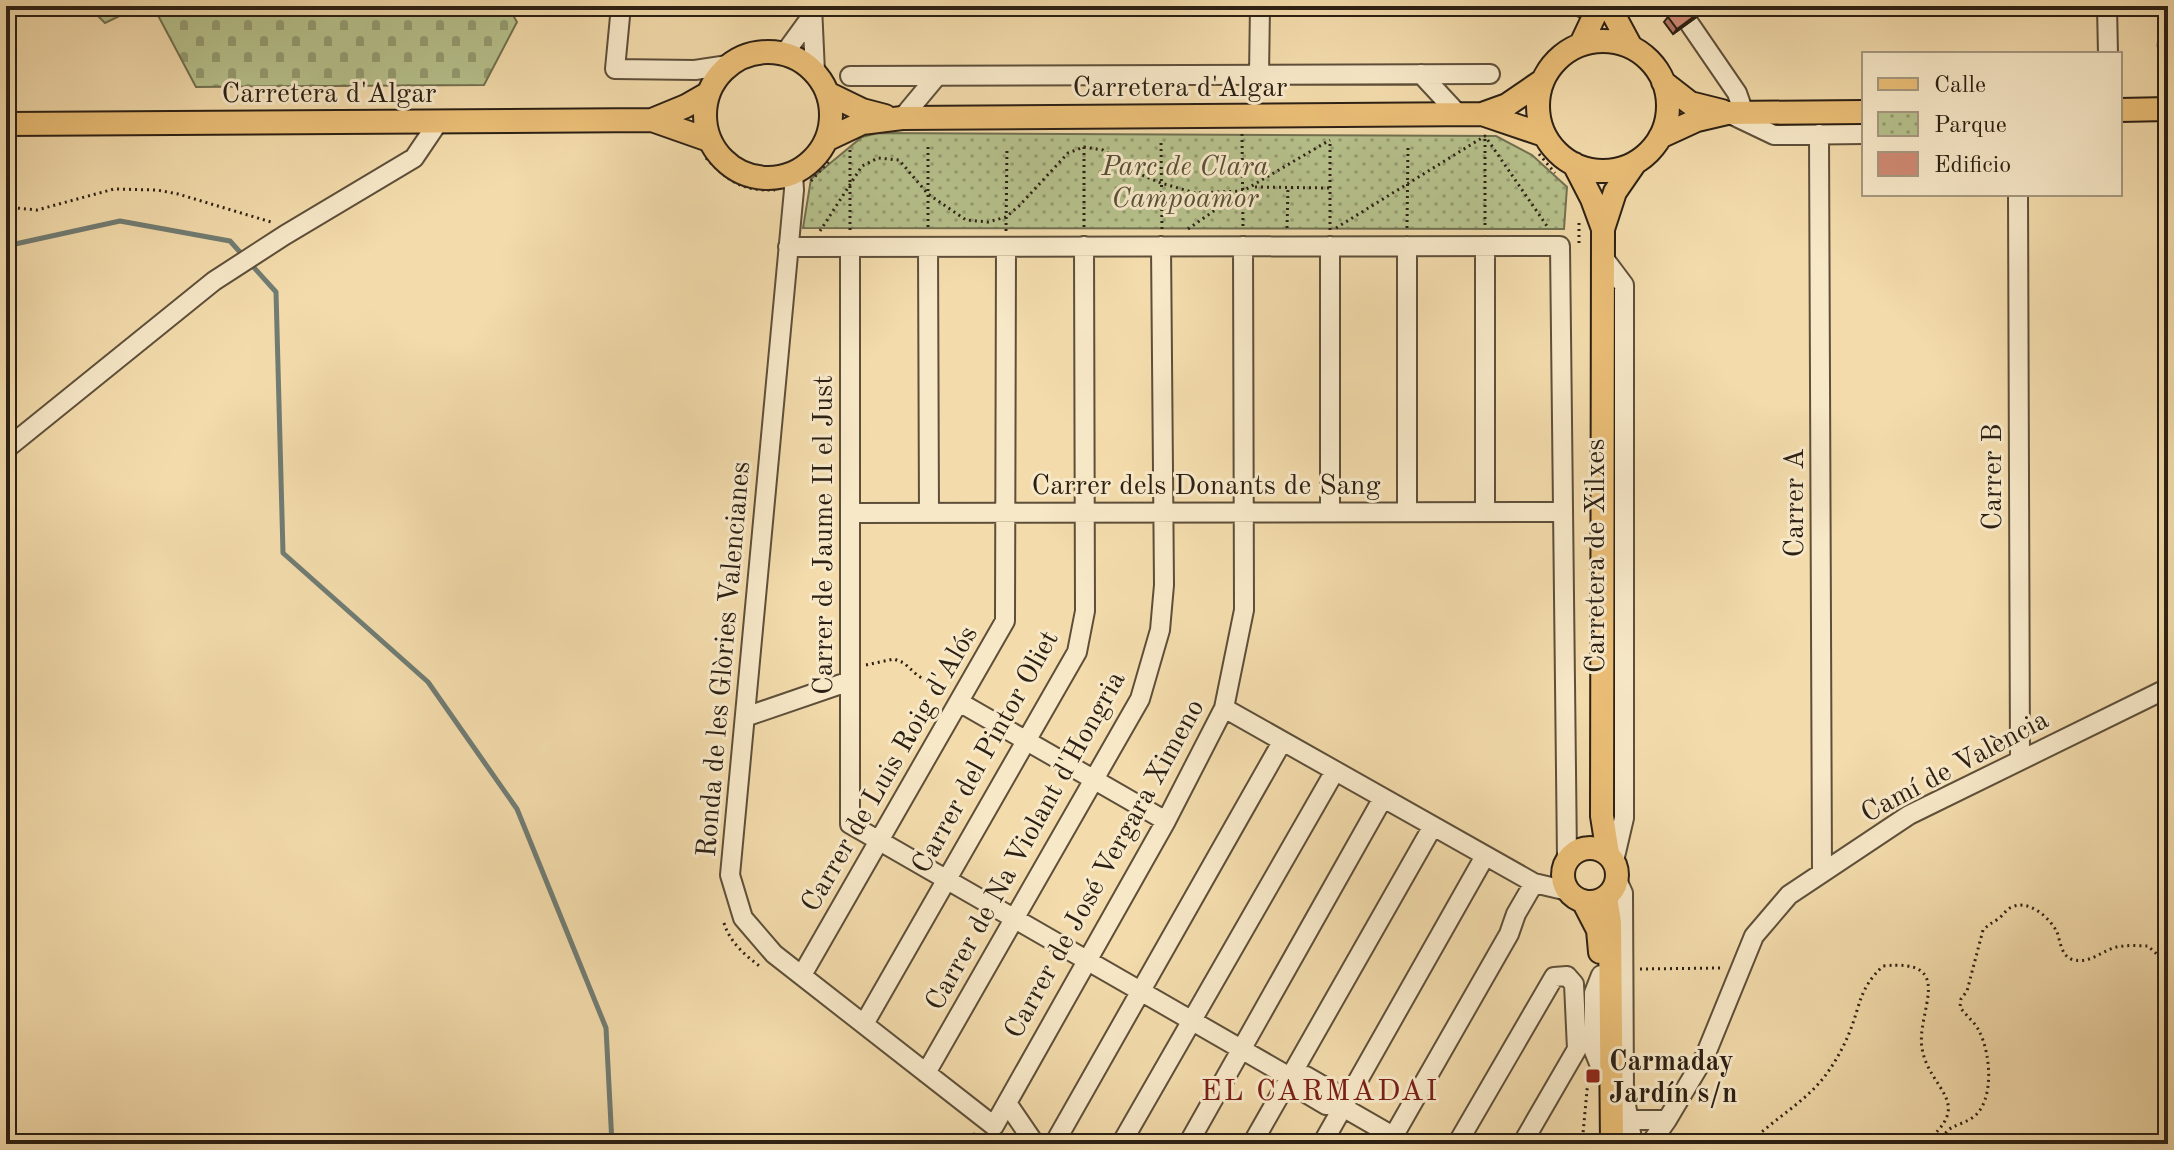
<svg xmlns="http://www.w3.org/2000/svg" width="2174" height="1150" viewBox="0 0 2174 1150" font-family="'Old Standard TT',serif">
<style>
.cemetery{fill:url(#cemetery-stones);stroke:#717050;stroke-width:2}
.park{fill:url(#park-dots);stroke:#717050;stroke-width:2}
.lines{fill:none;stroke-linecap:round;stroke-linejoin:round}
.stream{stroke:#707c73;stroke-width:5}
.minor-casing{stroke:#5e4f3a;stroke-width:22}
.major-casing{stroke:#2c2014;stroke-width:26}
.path{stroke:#2c2014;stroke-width:3;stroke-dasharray:2 4;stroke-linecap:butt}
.minor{stroke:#f7e8c8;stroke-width:18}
.major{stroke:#eabe76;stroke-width:22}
.wall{fill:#b37764;stroke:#2c2014;stroke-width:2}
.shaded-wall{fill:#926151;stroke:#2c2014;stroke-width:2}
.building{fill:#d08a74;stroke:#2c2014;stroke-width:2}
.poi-dot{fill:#8f2418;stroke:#f7e8c8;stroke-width:3}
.labels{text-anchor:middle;stroke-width:6;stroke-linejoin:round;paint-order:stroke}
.street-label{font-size:28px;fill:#2c2014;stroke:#f7e8c8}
.park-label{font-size:28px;font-style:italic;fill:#555038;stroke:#f7e8c8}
.poi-label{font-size:28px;font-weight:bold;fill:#2c2014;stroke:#f7e8c8;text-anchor:start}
.neighbourhood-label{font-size:30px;letter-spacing:2px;fill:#7a1f14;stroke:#f7e8c8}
</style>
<defs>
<pattern id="cemetery-stones" width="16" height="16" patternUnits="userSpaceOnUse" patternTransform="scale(2)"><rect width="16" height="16" fill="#b6c18c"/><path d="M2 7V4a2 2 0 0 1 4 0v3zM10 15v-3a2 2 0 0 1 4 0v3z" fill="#949c71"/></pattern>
<pattern id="park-dots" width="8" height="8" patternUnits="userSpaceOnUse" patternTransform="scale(2)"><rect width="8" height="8" fill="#b6c18c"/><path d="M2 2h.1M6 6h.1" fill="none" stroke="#949c71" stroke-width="1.8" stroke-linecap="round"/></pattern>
</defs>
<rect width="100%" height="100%" fill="#f3dbab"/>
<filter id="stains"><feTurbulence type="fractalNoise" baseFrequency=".0025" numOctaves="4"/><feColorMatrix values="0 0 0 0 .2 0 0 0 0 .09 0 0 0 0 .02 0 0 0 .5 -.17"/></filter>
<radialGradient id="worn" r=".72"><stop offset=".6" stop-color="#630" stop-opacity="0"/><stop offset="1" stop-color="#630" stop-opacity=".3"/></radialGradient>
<path class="cemetery" d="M88,6H140L105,23Z
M153,6H509L508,7L517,22L484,85L196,87Z"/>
<path class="park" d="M878,133L1496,136L1532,155L1567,187L1564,229L803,228L811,179L862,137Z"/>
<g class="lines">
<path class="stream" d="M2163,6L2159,46L2168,56
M6,246L120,221L230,241L276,292L283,553L428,682L517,809L606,1028L612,1144"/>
<defs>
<path id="minor" d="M621,6L615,69L695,70L728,65
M812,6L815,72
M1583,6V8
M2107,6L2108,54
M1689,23L1737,93L1744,113
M784,54L811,17
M1421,74L1459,115
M1259,75L1260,6
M850,76L1490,74
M1730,114L1774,135L1864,134
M902,118L937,76
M1819,134L1822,872
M793,174L794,190L730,875L743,918L774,954L994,1126L1166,821L1224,708L1244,610L1243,246
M2018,194L2020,760
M1330,246V512
M1485,246V512
M788,247L1560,246L1567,858
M850,247V824L1295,1080L1299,1089L1326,1105H1339L1407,1144
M928,247L929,513
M1603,257L1624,285V818L1614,861
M6,449L214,281L285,235L414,158L439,121
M1407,512V246
M850,513L1562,512
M959,702L1166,821
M1224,708L1534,883L1568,891
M745,717L850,681
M1617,880L1623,893L1624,1094L1633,1144
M802,975L1005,621L1006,247
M1601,975L1594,993V1051L1602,1071
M864,1024L1077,652L1085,611L1084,246
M926,1073L1140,699L1160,630L1164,585L1161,246
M1295,1080L1306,1076L1332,1091L1339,1105
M1007,1103L1035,1144
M1628,1120H1667
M1054,1144L1282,742
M1121,1144L1335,771
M1188,1144L1383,798
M1252,1144L1433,826
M1322,1144L1485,856
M1389,1144L1509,934L1516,914L1534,883
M1457,1144L1554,977L1567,976L1574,984L1577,1049L1522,1144
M1650,1144L1667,1120L1705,1056L1754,936L1789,895L1909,815L2168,688"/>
<path id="major" d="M1609,6L1631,47
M1538 106a65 65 0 1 1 130 0a65 65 0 1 1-130 0Z
M1581,44L1599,6
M705 115a63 63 0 1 1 126 0a63 63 0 1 1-126 0Z
M1663,82L1690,103L1722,111
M827,93L862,110L885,116
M2120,110L2168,109
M1482,114L1507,105L1542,81
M652,120L686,106L707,94
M6,124L652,120L709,140
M1660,137L1697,120L1727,113L1864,112
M826,140L862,123L902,118L1482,114L1544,135
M1574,164L1592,199L1603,229
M1563 875a27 27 0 1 1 54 0a27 27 0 1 1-54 0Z
M1608,854L1602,816L1603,229L1615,192L1635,163
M1606,897L1610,923L1612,1144
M1583,901L1598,930L1600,952"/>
</defs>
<use href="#minor" class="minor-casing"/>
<use href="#major" class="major-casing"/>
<path class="path" d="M1242,134L1243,230
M1485,139V228
M1161,143L1162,231
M928,147V231
M1084,147V228
M850,150V230
M1539,154L1555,173
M706,158C729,182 742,191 775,190
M811,181L830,160
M1255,187L1330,188
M6,207L37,210L114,189L157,190L178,194L271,222
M1579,223V247
M1287,228L1288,187
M1336,228L1485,136L1549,229
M1407,228L1408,144
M1188,229L1241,192
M1330,230V142
M820,231L862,166L878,158L899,160L928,194L966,220L988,222L1006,217L1019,206L1068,153L1084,147L1103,150L1144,176L1161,183L1195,193L1243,191L1330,140
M1006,231L1007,147
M866,665L894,659L904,663L917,675L943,692
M724,923C730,943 746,956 762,968
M1640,969L1721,968
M969,1144L975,1133
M1582,1144L1588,1080
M1749,1144C1775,1117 1809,1101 1830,1069C1838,1057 1845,1044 1850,1031C1861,1003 1859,989 1883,966C1958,958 1916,1011 1922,1048C1929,1091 1977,1102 1923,1144
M1940,1144C1948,1123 1956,1128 1972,1118C1995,1103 1991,1053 1979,1031C1975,1022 1966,1016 1960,1007L1961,999L1967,991L1983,930C1988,925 1992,923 1998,919C2003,916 2006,909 2012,907C2029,899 2050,918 2057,932C2060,940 2061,955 2071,959C2091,966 2104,947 2123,946C2131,945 2140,946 2148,946L2162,959L2168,960"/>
<use href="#minor" class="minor"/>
<use href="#major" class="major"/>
</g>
<path class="wall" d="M1709,6L1706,10L1673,34L1664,22L1668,17Z"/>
<path class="shaded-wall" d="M1709,6L1706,10L1673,34L1677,29Z"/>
<path class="building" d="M1683,6H1708L1677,29L1668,17Z"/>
<rect class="poi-dot" x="1585" y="1068" width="16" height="16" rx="4"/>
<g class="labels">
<g class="street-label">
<text x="1180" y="96">Carretera d'Algar</text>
<text x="329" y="102">Carretera d'Algar</text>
<text transform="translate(1991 477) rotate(-90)" y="10">Carrer B</text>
<text x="1206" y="494">Carrer dels Donants de Sang</text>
<text transform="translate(1793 503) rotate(-90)" y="10">Carrer A</text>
<text transform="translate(822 535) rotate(-90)" y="10">Carrer de Jaume II el Just</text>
<text transform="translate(1594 556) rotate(-90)" y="10">Carretera de Xilxes</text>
<text transform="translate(722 659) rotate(-85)" y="10">Ronda de les Glòries Valencianes</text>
<text transform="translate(984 751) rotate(-61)" y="10">Carrer del Pintor Oliet</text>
<text transform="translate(1954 765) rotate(-28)" y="10">Camí de València</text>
<text transform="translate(888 768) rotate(-60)" y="10">Carrer de Luis Roig d'Alós</text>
<text transform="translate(1024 840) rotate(-61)" y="10">Carrer de Na Violant d'Hongria</text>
<text transform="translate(1103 868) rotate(-61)" y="10">Carrer de José Vergara Ximeno</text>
</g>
<g class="park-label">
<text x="1185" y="175">Parc de Clara<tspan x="1185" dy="32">Campoamor</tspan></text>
</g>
<g class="poi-label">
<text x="1609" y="1070">Carmaday<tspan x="1609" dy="32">Jardín s/n</tspan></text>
</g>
<g class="neighbourhood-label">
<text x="1320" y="1100">EL CARMADAI</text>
</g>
</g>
<rect width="2174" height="1150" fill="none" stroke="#f3dbab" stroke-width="32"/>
<rect x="8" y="8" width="2158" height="1134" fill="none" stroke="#2c2014" stroke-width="4"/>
<rect x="16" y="16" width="2142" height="1118" fill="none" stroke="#2c2014" stroke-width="2"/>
<rect x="1862" y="52" width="260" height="144" fill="#f7e8c8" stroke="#a69880" stroke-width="2"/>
<rect x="1878" y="78" width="40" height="12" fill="#eabe76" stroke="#a69880" stroke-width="2"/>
<text x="1934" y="92" font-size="24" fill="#2c2014">Calle</text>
<rect x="1878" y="112" width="40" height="24" fill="url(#park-dots)" stroke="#a69880" stroke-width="2"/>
<text x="1934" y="132" font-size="24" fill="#2c2014">Parque</text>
<rect x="1878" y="152" width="40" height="24" fill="#d08a74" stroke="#a69880" stroke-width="2"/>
<text x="1934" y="172" font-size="24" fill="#2c2014">Edificio</text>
<rect width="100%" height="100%" filter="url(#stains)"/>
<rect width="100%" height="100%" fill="url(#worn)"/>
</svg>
